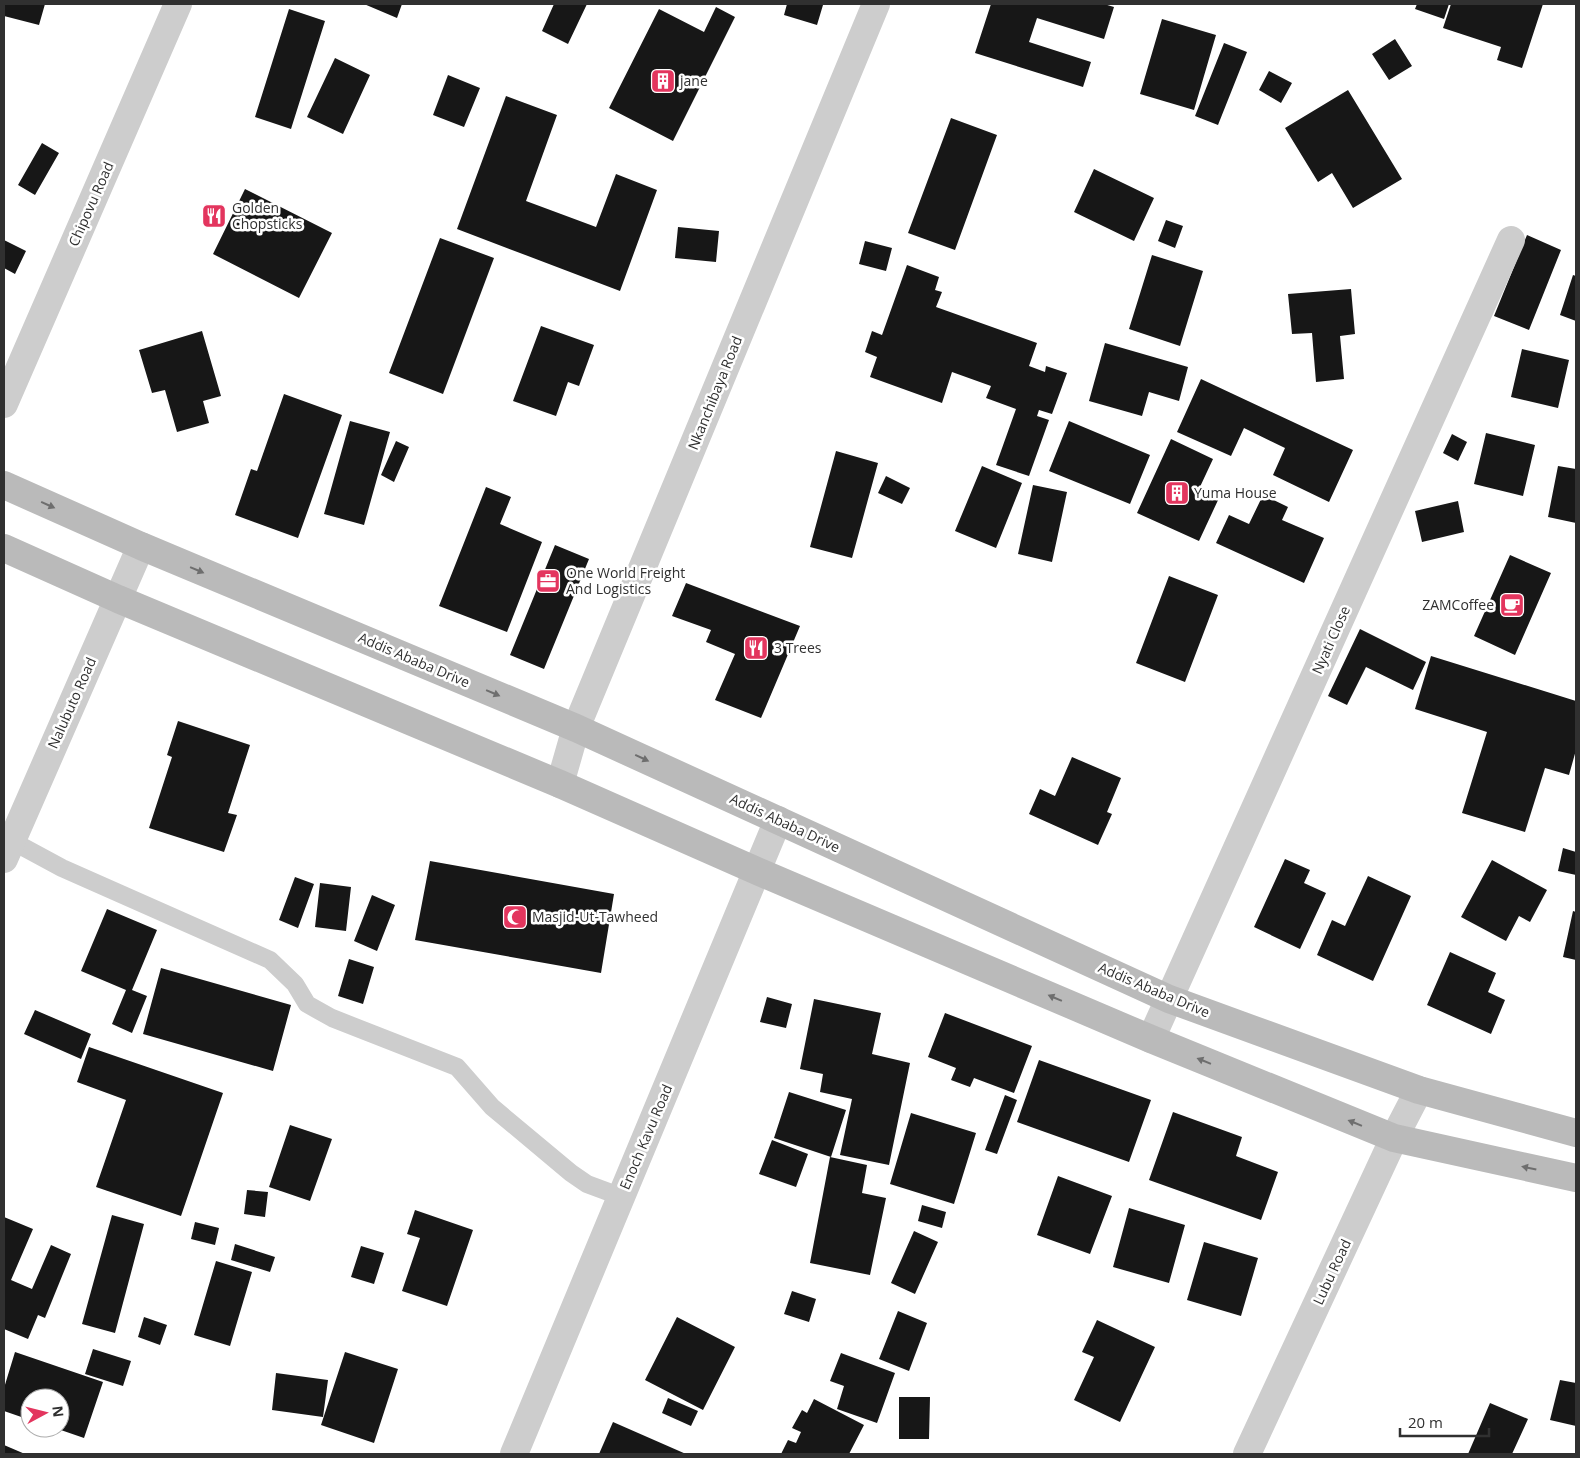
<svg xmlns="http://www.w3.org/2000/svg" width="1580" height="1458" viewBox="0 0 1580 1458" font-family="'Open Sans',sans-serif">
<style>
.building{fill:#171717}
.lines{fill:none;stroke-linecap:round;stroke-linejoin:round}
.lane{stroke:#cdcdcd;stroke-width:18}
.street{stroke:#cdcdcd;stroke-width:28}
.secondary{stroke:#bababa;stroke-width:28}
.oneway{fill:#6e6e6e}
.labels{text-anchor:middle;stroke-width:5;stroke-linejoin:round;paint-order:stroke}
.poi-label{font-size:14px;fill:#303030;stroke:#fff;text-anchor:start}
.street-label{font-size:14px;fill:#303030;stroke:#fff}
</style>
<rect width="100%" height="100%" fill="#fff"/>
<path class="building" d="M4,4H45L39,25L4,16Z
M364,4H402L397,18Z
M554,4H587L568,44L542,31Z
M787,4H818L823,5L817,25L784,15Z
M991,4H1104L1114,7L1104,39L1037,18L1029,42L1091,62L1083,87L975,53Z
M1417,4H1449L1444,19L1415,9Z
M1451,4H1543L1522,68L1497,60L1501,47L1443,28Z
M716,7L735,17L673,141L609,108L659,9L704,32Z
M289,9L325,21L291,129L255,117Z
M1162,19L1216,35L1194,110L1140,94Z
M1395,39L1412,66L1389,80L1372,54Z
M1224,43L1247,52L1218,125L1195,116Z
M335,58L370,75L343,134L307,117Z
M1269,71L1292,83L1281,103L1259,90Z
M448,75L480,88L464,127L433,115Z
M1348,90L1402,179L1353,208L1332,173L1318,182L1285,128Z
M506,96L557,115L526,201L596,227L616,174L657,190L620,291L457,229Z
M951,118L997,135L955,250L908,233Z
M42,143L59,153L35,195L18,185Z
M1094,169L1154,198L1134,241L1074,212Z
M245,189L332,233L299,298L213,254Z
M1166,220L1183,226L1175,248L1158,241Z
M678,227L719,231L716,262L675,258Z
M1527,235L1561,250L1529,330L1494,316Z
M440,238L494,258L443,394L389,373Z
M4,240L26,251L15,274L4,268Z
M865,241L892,248L886,271L859,264Z
M1152,255L1203,271L1180,346L1129,329Z
M907,265L939,277L935,290L942,292L936,307L1037,343L1029,366L1045,372L1046,366L1067,373L1052,414L1039,410L1037,416L1049,420L1029,476L996,465L1016,409L986,398L991,386L952,372L942,403L870,377L877,357L865,352L872,331L882,335Z
M1573,275L1576,276V321L1560,315Z
M1351,289L1355,334L1340,336L1344,379L1316,382L1312,333L1292,334L1288,294Z
M541,326L594,345L579,386L568,382L556,416L513,401Z
M202,331L221,396L203,401L209,423L177,432L165,390L152,393L139,350Z
M1105,343L1188,367L1179,401L1149,392L1142,416L1089,401Z
M1522,349L1569,360L1558,408L1511,397Z
M1201,379L1353,450L1329,502L1273,475L1285,448L1244,428L1231,456L1177,432Z
M284,394L342,415L298,538L235,515L251,469L257,471Z
M350,421L390,432L364,525L324,514Z
M1069,421L1150,455L1130,504L1049,471Z
M1486,433L1535,445L1523,496L1474,484Z
M1452,434L1467,442L1458,461L1443,453Z
M1171,439L1213,459L1199,489L1219,498L1199,541L1137,513Z
M396,441L409,447L394,482L381,475Z
M836,451L878,463L852,558L810,547Z
M982,466L1022,483L996,548L955,531Z
M1558,466L1576,469V523L1548,517Z
M886,476L910,488L902,504L878,493Z
M1033,485L1067,492L1052,562L1018,554Z
M486,487L511,497L500,524L542,542L507,632L439,606Z
M1263,495L1288,507L1282,520L1324,538L1304,583L1216,543L1229,515L1249,524Z
M1458,501L1464,532L1422,542L1415,511Z
M555,545L589,559L544,669L510,655Z
M1510,555L1551,573L1515,655L1474,636Z
M1169,576L1218,595L1185,682L1136,663Z
M686,583L800,626L761,718L715,700L735,654L706,642L711,630L672,616Z
M1360,629L1426,662L1413,690L1366,667L1347,705L1328,696Z
M1431,656L1576,701V750L1569,775L1545,768L1525,832L1462,813L1487,732L1415,709Z
M178,721L250,745L228,813L237,815L224,852L149,828L172,757L167,755Z
M1072,757L1121,778L1107,812L1112,814L1098,845L1029,814L1040,789L1055,796Z
M1563,848L1576,852V875L1558,871Z
M1285,859L1310,870L1304,883L1326,893L1300,949L1254,927Z
M1492,860L1547,890L1530,922L1519,916L1506,941L1461,917Z
M430,861L614,894L601,973L415,940Z
M1368,876L1411,896L1373,981L1317,955L1332,920L1345,926Z
M295,877L314,884L298,928L279,920Z
M320,883L351,887L346,931L315,927Z
M372,895L395,905L377,951L354,941Z
M107,909L157,930L132,990L147,996L132,1033L112,1024L126,990L81,971Z
M1573,911L1576,912V960L1563,957Z
M1450,952L1496,973L1488,992L1505,1000L1491,1034L1427,1005Z
M349,959L374,967L363,1004L338,996Z
M161,968L291,1005L273,1071L143,1034Z
M767,997L792,1004L786,1028L760,1022Z
M814,999L881,1013L872,1054L910,1063L889,1165L840,1155L852,1099L820,1092L823,1074L800,1069Z
M35,1010L91,1034L81,1059L24,1034Z
M945,1013L1032,1046L1014,1093L974,1078L970,1087L951,1080L956,1068L928,1057Z
M89,1047L223,1093L181,1216L96,1187L126,1100L77,1082Z
M1039,1060L1151,1100L1129,1162L1017,1122Z
M789,1092L846,1110L831,1157L774,1138Z
M1005,1095L1017,1100L997,1154L985,1150Z
M1173,1112L1242,1137L1236,1156L1278,1172L1261,1220L1149,1180Z
M911,1113L976,1133L954,1204L890,1184Z
M290,1125L332,1139L310,1201L269,1187Z
M772,1140L808,1154L796,1187L759,1174Z
M830,1157L867,1165L862,1193L886,1198L870,1275L810,1263Z
M1058,1176L1112,1196L1090,1254L1037,1235Z
M247,1190L268,1192L265,1217L244,1214Z
M922,1205L946,1212L942,1228L918,1221Z
M1129,1208L1185,1225L1169,1283L1113,1267Z
M415,1210L473,1230L447,1306L402,1291L420,1238L407,1234Z
M112,1215L144,1224L115,1333L82,1324Z
M4,1217L33,1229L11,1280L32,1289L51,1245L71,1254L45,1318L38,1315L28,1339L4,1329Z
M195,1222L219,1228L215,1245L191,1239Z
M914,1231L938,1242L915,1294L891,1283Z
M1204,1242L1258,1258L1241,1316L1187,1300Z
M235,1244L275,1257L270,1272L231,1260Z
M361,1246L384,1253L374,1284L351,1277Z
M216,1261L252,1272L230,1346L194,1335Z
M792,1291L816,1299L809,1322L784,1314Z
M898,1311L927,1323L909,1371L879,1359Z
M144,1317L167,1325L160,1345L138,1337Z
M677,1317L735,1347L703,1410L645,1380Z
M1097,1320L1155,1347L1120,1422L1074,1400L1094,1357L1082,1352Z
M93,1349L131,1361L123,1386L85,1374Z
M15,1352L103,1382L84,1438L55,1428H60V1398H30V1420L4,1411V1388Z
M345,1352L398,1369L374,1443L321,1425Z
M841,1353L895,1373L877,1423L837,1409L844,1386L830,1381Z
M276,1373L328,1380L323,1417L272,1410Z
M1560,1380L1576,1383V1426L1550,1420Z
M899,1397H930L929,1439H899Z
M668,1398L698,1411L691,1426L662,1413Z
M814,1399L864,1425L849,1454H781L788,1440L796,1443L801,1432L792,1428L802,1410L807,1413Z
M1490,1403L1528,1419L1512,1454H1468Z
M613,1422L686,1454H599Z
M4,1445L25,1454H4Z"/>
<g class="lines">
<path class="lane" d="M12,841L62,868L270,960L295,984L307,1004L332,1018L457,1067L492,1107L571,1173L587,1184L622,1197"/>
<path class="street" d="M4,404L178,4
M560,784L576,728L876,4
M4,859L141,546
M1151,1039L1511,240
M514,1454L778,820
M1247,1454L1394,1138L1419,1090"/>
<path class="secondary" d="M4,485L141,546L576,728L1169,999L1419,1090L1576,1133
M4,548L118,599L560,784L757,871L1151,1039L1394,1138L1576,1178"/>
</g>
<defs><path id="oneway-solid" d="M-6-.8H1V-3.2L6.5 0L1 3.2V.8H-6Z" transform="scale(1.25)"/></defs>
<g class="oneway">
<use href="#oneway-solid" transform="translate(48 505) rotate(24)"/>
<use href="#oneway-solid" transform="translate(197 570) rotate(23)"/>
<use href="#oneway-solid" transform="translate(493 693) rotate(23)"/>
<use href="#oneway-solid" transform="translate(642 758) rotate(25)"/>
<use href="#oneway-solid" transform="translate(1055 998) rotate(-157)"/>
<use href="#oneway-solid" transform="translate(1204 1061) rotate(-158)"/>
<use href="#oneway-solid" transform="translate(1355 1123) rotate(-158)"/>
<use href="#oneway-solid" transform="translate(1529 1168) rotate(-168)"/>
</g>
<defs>
<symbol id="building-square" viewBox="-11 -11 22 22"><rect x="-9" y="-9" width="18" height="18" rx="4" fill="#e3355e" stroke="#fff"/><path d="M-4-6H4V6H1V3H-1V6H-4ZM-2.5-4.3h1.7v1.8h-1.7ZM.8-4.3h1.7v1.8H.8ZM-2.5-1h1.7V.8h-1.7ZM.8-1h1.7V.8H.8Z" fill="#fff"/></symbol>
<symbol id="restaurant-square" viewBox="-11 -11 22 22"><rect x="-9" y="-9" width="18" height="18" rx="4" fill="#e3355e" stroke="#fff"/><path d="M-5-6h1v4h1v-4h1v4h1v-4h1v5L-1.5 .5V6h-2V.5L-5-1ZM5-6V6H3V1.5H1.5Q1.5-4 5-6Z" fill="#fff"/></symbol>
<symbol id="office-square" viewBox="-11 -11 22 22"><rect x="-9" y="-9" width="18" height="18" rx="4" fill="#e3355e" stroke="#fff"/><path d="M-6-3h4V-5.5h4V-3h4V5H-6ZM-1-4.5V-3h2v-1.5ZM-6 0V1H6V0Z" fill="#fff"/></symbol>
<symbol id="cafe-square" viewBox="-11 -11 22 22"><rect x="-9" y="-9" width="18" height="18" rx="4" fill="#e3355e" stroke="#fff"/><path d="M-5.5-4.5H6V0H3Q3 3.5 0 3.5H-2.5Q-5.5 3.5-5.5 0ZM3-3.2v2h1.7v-2ZM-6 4.5H4V6H-6Z" fill="#fff"/></symbol>
<symbol id="mosque-square" viewBox="-11 -11 22 22"><rect x="-9" y="-9" width="18" height="18" rx="4" fill="#e3355e" stroke="#fff"/><path d="M3.5-4.9A6 6 0 1 0 3.5 4.9A5 5 0 1 1 3.5-4.9Z" fill="#fff"/></symbol>
</defs>
<g fill-rule="evenodd">
<use href="#building-square" x="649" y="67" width="28" height="28"/>
<use href="#restaurant-square" x="200" y="202" width="28" height="28"/>
<use href="#building-square" x="1163" y="479" width="28" height="28"/>
<use href="#office-square" x="534" y="567" width="28" height="28"/>
<use href="#cafe-square" x="1498" y="591" width="28" height="28"/>
<use href="#restaurant-square" x="742" y="634" width="28" height="28"/>
<use href="#mosque-square" x="501" y="903" width="28" height="28"/>
</g>
<g class="labels">
<g class="poi-label">
<text x="680" y="86">jane</text>
<text x="232" y="213">Golden<tspan x="232" dy="16">Chopsticks</tspan></text>
<text x="1194" y="498">Yuma House</text>
<text x="566" y="578">One World Freight<tspan x="566" dy="16">And Logistics</tspan></text>
<text x="1494" y="610" text-anchor="end">ZAMCoffee</text>
<text x="774" y="653">3 Trees</text>
<text x="532" y="922">Masjid-Ut-Tawheed</text>
</g>
<g class="street-label">
<text transform="translate(91 204) rotate(-66)" y="5">Chipovu Road</text>
<text transform="translate(715 393) rotate(-68)" y="5">Nkanchibaya Road</text>
<text transform="translate(1331 640) rotate(-66)" y="5">Nyati Close</text>
<text transform="translate(414 660) rotate(23)" y="5">Addis Ababa Drive</text>
<text transform="translate(72 703) rotate(-66)" y="5">Nalubuto Road</text>
<text transform="translate(785 823) rotate(25)" y="5">Addis Ababa Drive</text>
<text transform="translate(1154 990) rotate(23)" y="5">Addis Ababa Drive</text>
<text transform="translate(646 1137) rotate(-67)" y="5">Enoch Kavu Road</text>
<text transform="translate(1332 1272) rotate(-65)" y="5">Lubu Road</text>
</g>
</g>
<rect width="1580" height="1458" fill="none" stroke="#303030" stroke-width="10"/>
<g transform="translate(45 1413) rotate(83)"><circle r="24" fill="#ffffff" stroke="#acacac"/>
<path d="M0-4L9 19L0 12L-9 19Z" fill="#e3355e"/>
<text y="-8" font-size="14" font-weight="bold" text-anchor="middle" fill="#303030">N</text>
</g>
<path d="M1400 1428v8h89v-8" fill="none" stroke="#303030" stroke-width="2.5"/>
<text x="1408" y="1428" font-size="15" fill="#303030" stroke="#ffffff" stroke-width="4" paint-order="stroke">20 m</text>
</svg>
